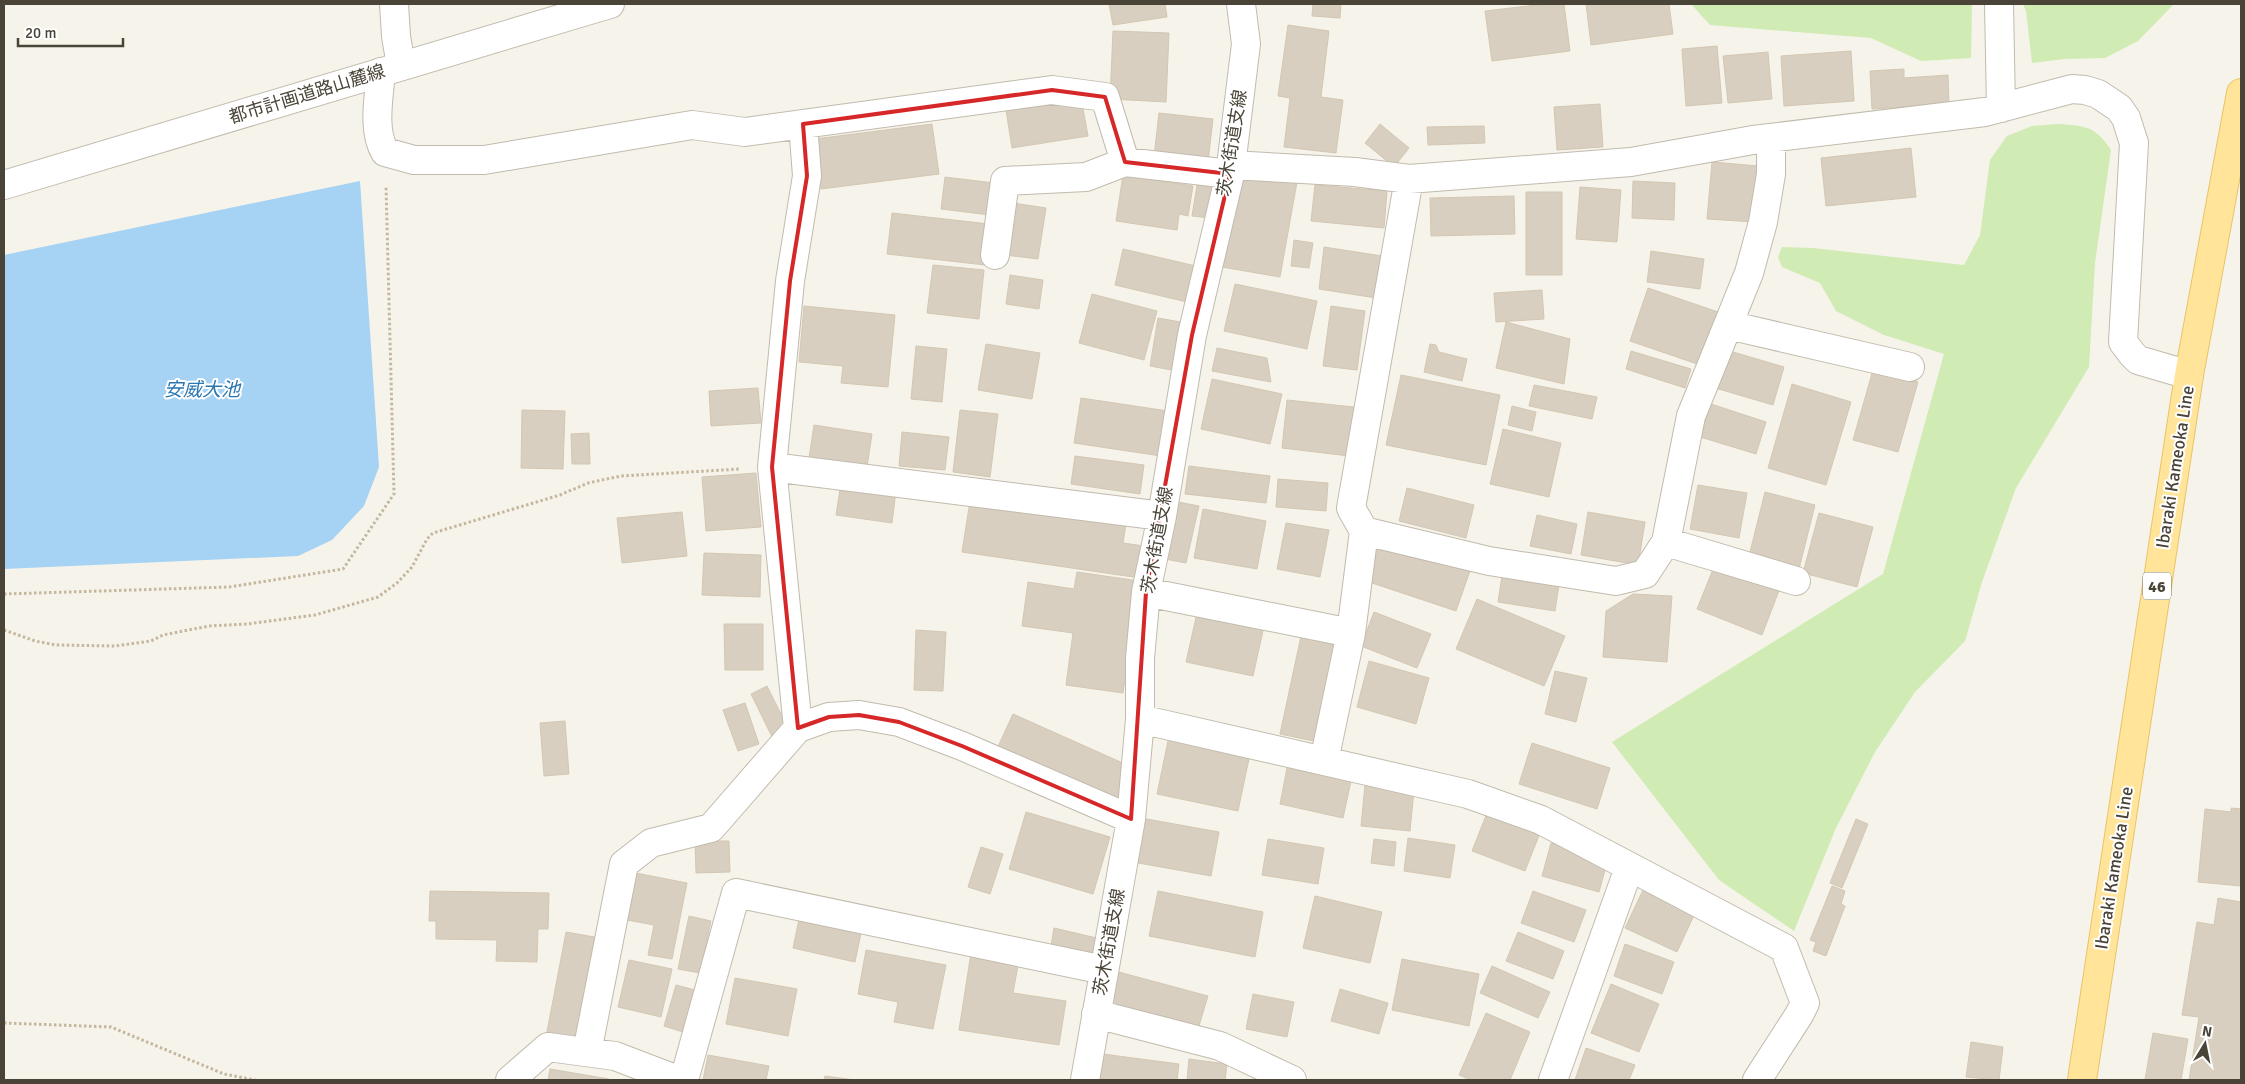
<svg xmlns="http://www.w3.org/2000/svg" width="2245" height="1084" viewBox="0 0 2245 1084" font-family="Signika,'Noto Sans JP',sans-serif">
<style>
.green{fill:#d0ebb3}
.water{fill:#a6d2f3}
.building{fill:#d8cfc0;stroke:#d3c7b2}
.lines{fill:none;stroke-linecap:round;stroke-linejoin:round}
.minor-casing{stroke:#c2bbad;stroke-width:30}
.tertiary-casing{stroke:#c2bbad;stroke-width:30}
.primary-casing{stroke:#e8c467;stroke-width:30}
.path{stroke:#c4b79d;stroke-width:3;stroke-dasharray:2.5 2.5;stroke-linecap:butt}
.minor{stroke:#fff;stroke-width:28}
.tertiary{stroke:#fff;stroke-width:28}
.primary{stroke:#ffe49a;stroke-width:28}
.marked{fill:none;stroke:#d62828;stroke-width:4;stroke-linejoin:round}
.labels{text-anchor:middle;stroke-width:4;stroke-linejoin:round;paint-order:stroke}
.shield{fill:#fff;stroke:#807c74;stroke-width:1}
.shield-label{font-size:16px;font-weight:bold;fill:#4a4438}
.street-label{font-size:18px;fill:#4a4438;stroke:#fff}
.water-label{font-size:19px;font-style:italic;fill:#2b77b2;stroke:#fff}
</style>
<rect width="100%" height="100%" fill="#f6f3eb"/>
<path class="green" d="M1691,4H1972L1971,58L1921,61L1871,38L1710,25Z
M2023,4H2174L2138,41L2105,58L2065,59L2032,63L2026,11Z
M2058,124C2086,126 2095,126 2111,150L2095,263L2089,367L2016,488L1982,582L1965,641L1915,692L1875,752L1836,828L1794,931L1719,880L1612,742L1883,574L1944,354L1884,335L1836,311L1820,283L1782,267L1778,257L1782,247L1813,248L1964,265L1980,235L1990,160L2007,136L2032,126Z"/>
<path class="water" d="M360,181L379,467L364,506L332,540L298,556L4,569V255Z"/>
<path class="building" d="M1109,4H1165L1167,17L1113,25Z
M1313,4H1341L1340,18L1312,16Z
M1545,4H1564L1570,51L1492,61L1485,11Z
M1586,4H1669L1673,34L1591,45Z
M1288,25L1329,31L1321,97L1343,100L1336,153L1284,147L1290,98L1278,96Z
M1113,31L1169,33L1166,102L1110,99Z
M1717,46L1722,103L1686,106L1682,49Z
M1851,51L1854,101L1784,106L1781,56Z
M1768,52L1772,99L1728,103L1723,56Z
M1904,69V78L1948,75L1949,104L1872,109L1870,71Z
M1081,98L1088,136L1012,148L1006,110Z
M1600,104L1603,147L1557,150L1554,107Z
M1159,113L1213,119L1208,162L1154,156Z
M932,124L939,174L821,189L815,139Z
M1380,124L1409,148L1394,167L1365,143Z
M1484,126L1485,143L1428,145L1427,127Z
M1911,148L1916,197L1826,206L1821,158Z
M1712,162L1759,166L1754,222L1707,219Z
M1235,170L1297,182L1280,277L1216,266Z
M1123,175L1193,186L1188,216L1179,214L1177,230L1116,221Z
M945,177L994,183L990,215L941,209Z
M1633,181L1675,183L1674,220L1632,218Z
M1197,185L1214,188L1209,218L1192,216Z
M1315,185L1387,191L1384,228L1311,221Z
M1580,187L1621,190L1617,242L1576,239Z
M1526,192H1562V275H1526Z
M1514,196L1515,234L1431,236L1430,198Z
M1013,203L1046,208L1038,259L1005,255Z
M892,213L989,224L985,265L887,254Z
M1294,240L1313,243L1309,268L1291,266Z
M1324,247L1382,256L1376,298L1319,289Z
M1123,249L1196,266L1187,302L1115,285Z
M1651,251L1704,259L1700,289L1647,282Z
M933,265L984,270L979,319L927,313Z
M1010,275L1043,280L1039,309L1006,304Z
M1235,284L1317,301L1307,349L1224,331Z
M1648,288L1721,313L1703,366L1630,341Z
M1542,290L1544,319L1496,322L1494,293Z
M1092,294L1157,311L1144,360L1079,343Z
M804,306L895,315L888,387L841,383L843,366L799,362Z
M1331,306L1365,311L1357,370L1323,366Z
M1158,318L1186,323L1177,371L1150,366Z
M1506,322L1570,339L1564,384L1496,368Z
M986,344L1040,353L1032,399L978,390Z
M1430,344L1436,345L1439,352L1467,359L1462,381L1424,372Z
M916,346L947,349L942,402L911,399Z
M1217,348L1267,358L1271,382L1212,371Z
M1723,349L1784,367L1773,405L1712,387Z
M1631,351L1691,369L1685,388L1626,369Z
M1873,370L1918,382L1898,452L1853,440Z
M1401,375L1500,395L1486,465L1386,445Z
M1212,379L1282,394L1270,444L1201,429Z
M1792,384L1851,402L1826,485L1768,468Z
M1534,385L1597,397L1592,419L1529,406Z
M758,388L761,423L711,426L709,391Z
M1081,398L1168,411L1161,456L1074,443Z
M1287,400L1354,407L1349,456L1282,448Z
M1708,403L1766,422L1756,454L1697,436Z
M1512,406L1536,412L1532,431L1508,425Z
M522,410L565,411L563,469L521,468Z
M960,410L998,414L990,477L953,472Z
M814,425L872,434L867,467L809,458Z
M1503,429L1561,443L1549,497L1490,484Z
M902,432L949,437L945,470L899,466Z
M589,433L590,464H572L571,434Z
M1075,456L1144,465L1140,494L1071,484Z
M1189,466L1270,476L1266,503L1185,494Z
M756,473L761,527L706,531L702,477Z
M1278,479L1328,483L1326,511L1276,507Z
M841,483L896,491L892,523L836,515Z
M1698,485L1747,493L1739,538L1690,529Z
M1407,488L1474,505L1466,538L1399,521Z
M1765,492L1815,505L1798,573L1748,560Z
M970,501L1126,524L1123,543L1144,546L1140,578L962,552Z
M1173,501L1199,506L1186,563L1160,558Z
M1203,509L1266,521L1257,569L1194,558Z
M682,512L687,556L622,563L617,518Z
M1588,512L1645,522L1638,565L1581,555Z
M1819,513L1873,527L1857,587L1803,573Z
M1537,515L1577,524L1571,554L1530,546Z
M1286,523L1329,530L1320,577L1277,569Z
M1377,539L1470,571L1456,611L1363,580Z
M704,553L761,555L760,597L702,595Z
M1716,562L1780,588L1762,635L1697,609Z
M1503,569L1560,578L1555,611L1498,602Z
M1077,572L1139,581L1123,693L1066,685L1073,633L1022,626L1028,582L1074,589Z
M1633,594L1672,596L1667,662L1603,657L1606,611Z
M1477,599L1565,636L1544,686L1456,649Z
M1374,612L1431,634L1417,668L1361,646Z
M1197,613L1264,626L1253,676L1186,662Z
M724,624H763V670H725Z
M916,630L946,632L943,691L914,690Z
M1301,636L1343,645L1323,743L1280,734Z
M1369,661L1429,678L1416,724L1357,707Z
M1555,671L1587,678L1576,722L1545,714Z
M767,686L790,732L774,741L751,694Z
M745,703L759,744L738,751L723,710Z
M1013,714L1125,764L1118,805L996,751Z
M565,721L569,774L544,776L540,723Z
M1169,736L1250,754L1238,811L1157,794Z
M1532,743L1610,768L1597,809L1519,784Z
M1287,768L1351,781L1343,818L1280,804Z
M1365,785L1414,790L1410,831L1361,826Z
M2231,808L2241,809V886L2198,882L2205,809L2231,812Z
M1026,812L1110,837L1093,894L1009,869Z
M1487,813L1540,833L1525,871L1472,851Z
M1141,818L1219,832L1211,876L1133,862Z
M1856,819L1868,824L1842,888L1830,883Z
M1408,838L1455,845L1450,878L1404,871Z
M1268,839L1324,848L1318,884L1262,875Z
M1374,839L1396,842L1394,866L1371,863Z
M695,841H729L730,872L696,873Z
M1551,843L1608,859L1599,892L1542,876Z
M981,847L1003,854L990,894L968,887Z
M636,873L687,883L672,959L648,955L654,925L627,920Z
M1832,886L1845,891L1841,904L1845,906L1826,956L1813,951L1816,942L1810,940Z
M1644,888L1695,913L1677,952L1625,928Z
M430,891L549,893L548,929H538L537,962L496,961L497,940L436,939V921H429Z
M1158,891L1263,912L1255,957L1149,936Z
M1533,891L1586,910L1574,942L1521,923Z
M1315,896L1382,912L1370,963L1303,948Z
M2218,898L2241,902V1080H2189L2199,1017L2182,1015L2197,922L2214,925Z
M689,916L711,921L700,973L678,969Z
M799,919L861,933L855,962L793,948Z
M1054,928L1105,940L1101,957L1051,946Z
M566,932L600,938L580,1044L546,1037Z
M1518,932L1564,951L1553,979L1506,961Z
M1625,944L1674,962L1662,994L1614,976Z
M866,950L946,965L933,1029L894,1022L898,1002L858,994Z
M971,953L1019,960L1013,993L1066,1001L1059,1045L959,1030Z
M1402,959L1479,974L1469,1026L1392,1010Z
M629,960L672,969L661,1017L618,1007Z
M1492,966L1550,992L1538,1018L1480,993Z
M1115,971L1208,996L1198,1029L1106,1003Z
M735,978L797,989L788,1036L726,1024Z
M1611,984L1659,1004L1639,1052L1591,1033Z
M676,985L695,990L683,1032L664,1026Z
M1340,989L1388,1003L1379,1034L1331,1021Z
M1253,994L1294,1002L1287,1037L1246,1029Z
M1486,1013L1530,1032L1510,1080H1471L1459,1075Z
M2153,1033L2188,1039L2181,1080H2145Z
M1971,1042L2003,1047L1999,1080L1966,1077Z
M1586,1048L1635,1065L1629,1080H1575Z
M1103,1054L1179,1064L1177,1080H1099Z
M708,1055L769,1066L766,1080H703Z
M1189,1059L1227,1064L1225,1080H1187Z
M550,1069L609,1079V1080H548Z
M825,1076L854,1080H824Z"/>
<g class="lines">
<defs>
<path id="minor" d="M394,4L396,36L401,66
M1999,4L2001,108
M381,72C379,97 372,130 385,152L414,160H484L692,125L745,132L1052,90L1105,97L1125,162
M1231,165L1355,172L1409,179L1631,162L1753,140L1985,112L2072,89L2085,90L2098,94L2119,108L2126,118L2134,143L2123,342L2132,354L2138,360L2189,375
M995,255L1005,181L1086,177L1125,162L1230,174
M1728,325L1910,367
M772,467L1162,516
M1364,531L1489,561L1616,581L1645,574L1666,542L1691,416L1749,273L1763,222L1771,174V138
M1666,542L1796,581
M1146,592L1351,633
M1140,719L1468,794L1541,820L1784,948L1805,1003L1799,1015L1757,1080
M798,728L772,467L790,281L807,176L803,124
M1324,761L1351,633L1364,531L1351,508L1409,179
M1096,1014L1220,1046L1292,1080
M587,1052L624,864L651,843L711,828L798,728L829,717L859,715L899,722L962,746L1131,819
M510,1080L548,1047L615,1056L678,1080
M684,1080L736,893L1104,970
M1085,1080L1131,819L1140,719V658L1146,592L1162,516L1192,335L1230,174L1246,44L1241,4
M1553,1080L1629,868"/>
<path id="tertiary" d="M4,185L610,4"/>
<path id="primary" d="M2082,1080L2189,375L2241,93"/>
</defs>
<use href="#minor" class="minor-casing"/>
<use href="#tertiary" class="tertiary-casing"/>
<use href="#primary" class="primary-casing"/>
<path class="path" d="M4,594L229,587L343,569L394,494L386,186
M4,630L35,641L56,645L115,646L151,641L163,635L209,626L247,624L315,615L378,597L397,583L412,567L427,539L433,533L560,495L588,483L621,476L740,469
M4,1023L111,1027L224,1074L255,1080"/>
<use href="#minor" class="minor"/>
<use href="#tertiary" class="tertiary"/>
<use href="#primary" class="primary"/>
</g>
<path class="marked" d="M1052,90L1105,97L1125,162L1230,174L1192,335L1146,592L1131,819L962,746L899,722L859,715L829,717L798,728L772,467L790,281L807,176L803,124Z"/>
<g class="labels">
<rect class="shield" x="2143" y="572.5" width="28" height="27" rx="4"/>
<g class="shield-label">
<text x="2157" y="592">46</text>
</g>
<g class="street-label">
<text transform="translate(307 94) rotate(-17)" y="6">都市計画道路山麓線</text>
<text transform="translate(1232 143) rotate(-81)" y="6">茨木街道支線</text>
<text transform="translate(2175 467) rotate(-81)" y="6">Ibaraki Kameoka Line</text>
<text transform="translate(1157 540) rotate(-80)" y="6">茨木街道支線</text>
<text transform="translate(2114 868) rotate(-81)" y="6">Ibaraki Kameoka Line</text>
<text transform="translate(1109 942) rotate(-80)" y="6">茨木街道支線</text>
</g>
<g class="water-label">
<text x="202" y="396">安威大池</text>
</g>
</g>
<rect width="2245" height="1084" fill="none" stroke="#4a4438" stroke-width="10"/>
<g transform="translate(2205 1044) rotate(10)" stroke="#ffffff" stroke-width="4" paint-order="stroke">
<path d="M0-4L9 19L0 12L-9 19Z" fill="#4a4438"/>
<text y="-8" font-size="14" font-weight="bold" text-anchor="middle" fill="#4a4438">N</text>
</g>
<path d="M18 38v8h105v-8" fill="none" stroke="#4a4438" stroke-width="2.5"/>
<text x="25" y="38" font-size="15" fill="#4a4438" stroke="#ffffff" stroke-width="4" paint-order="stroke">20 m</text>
</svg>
